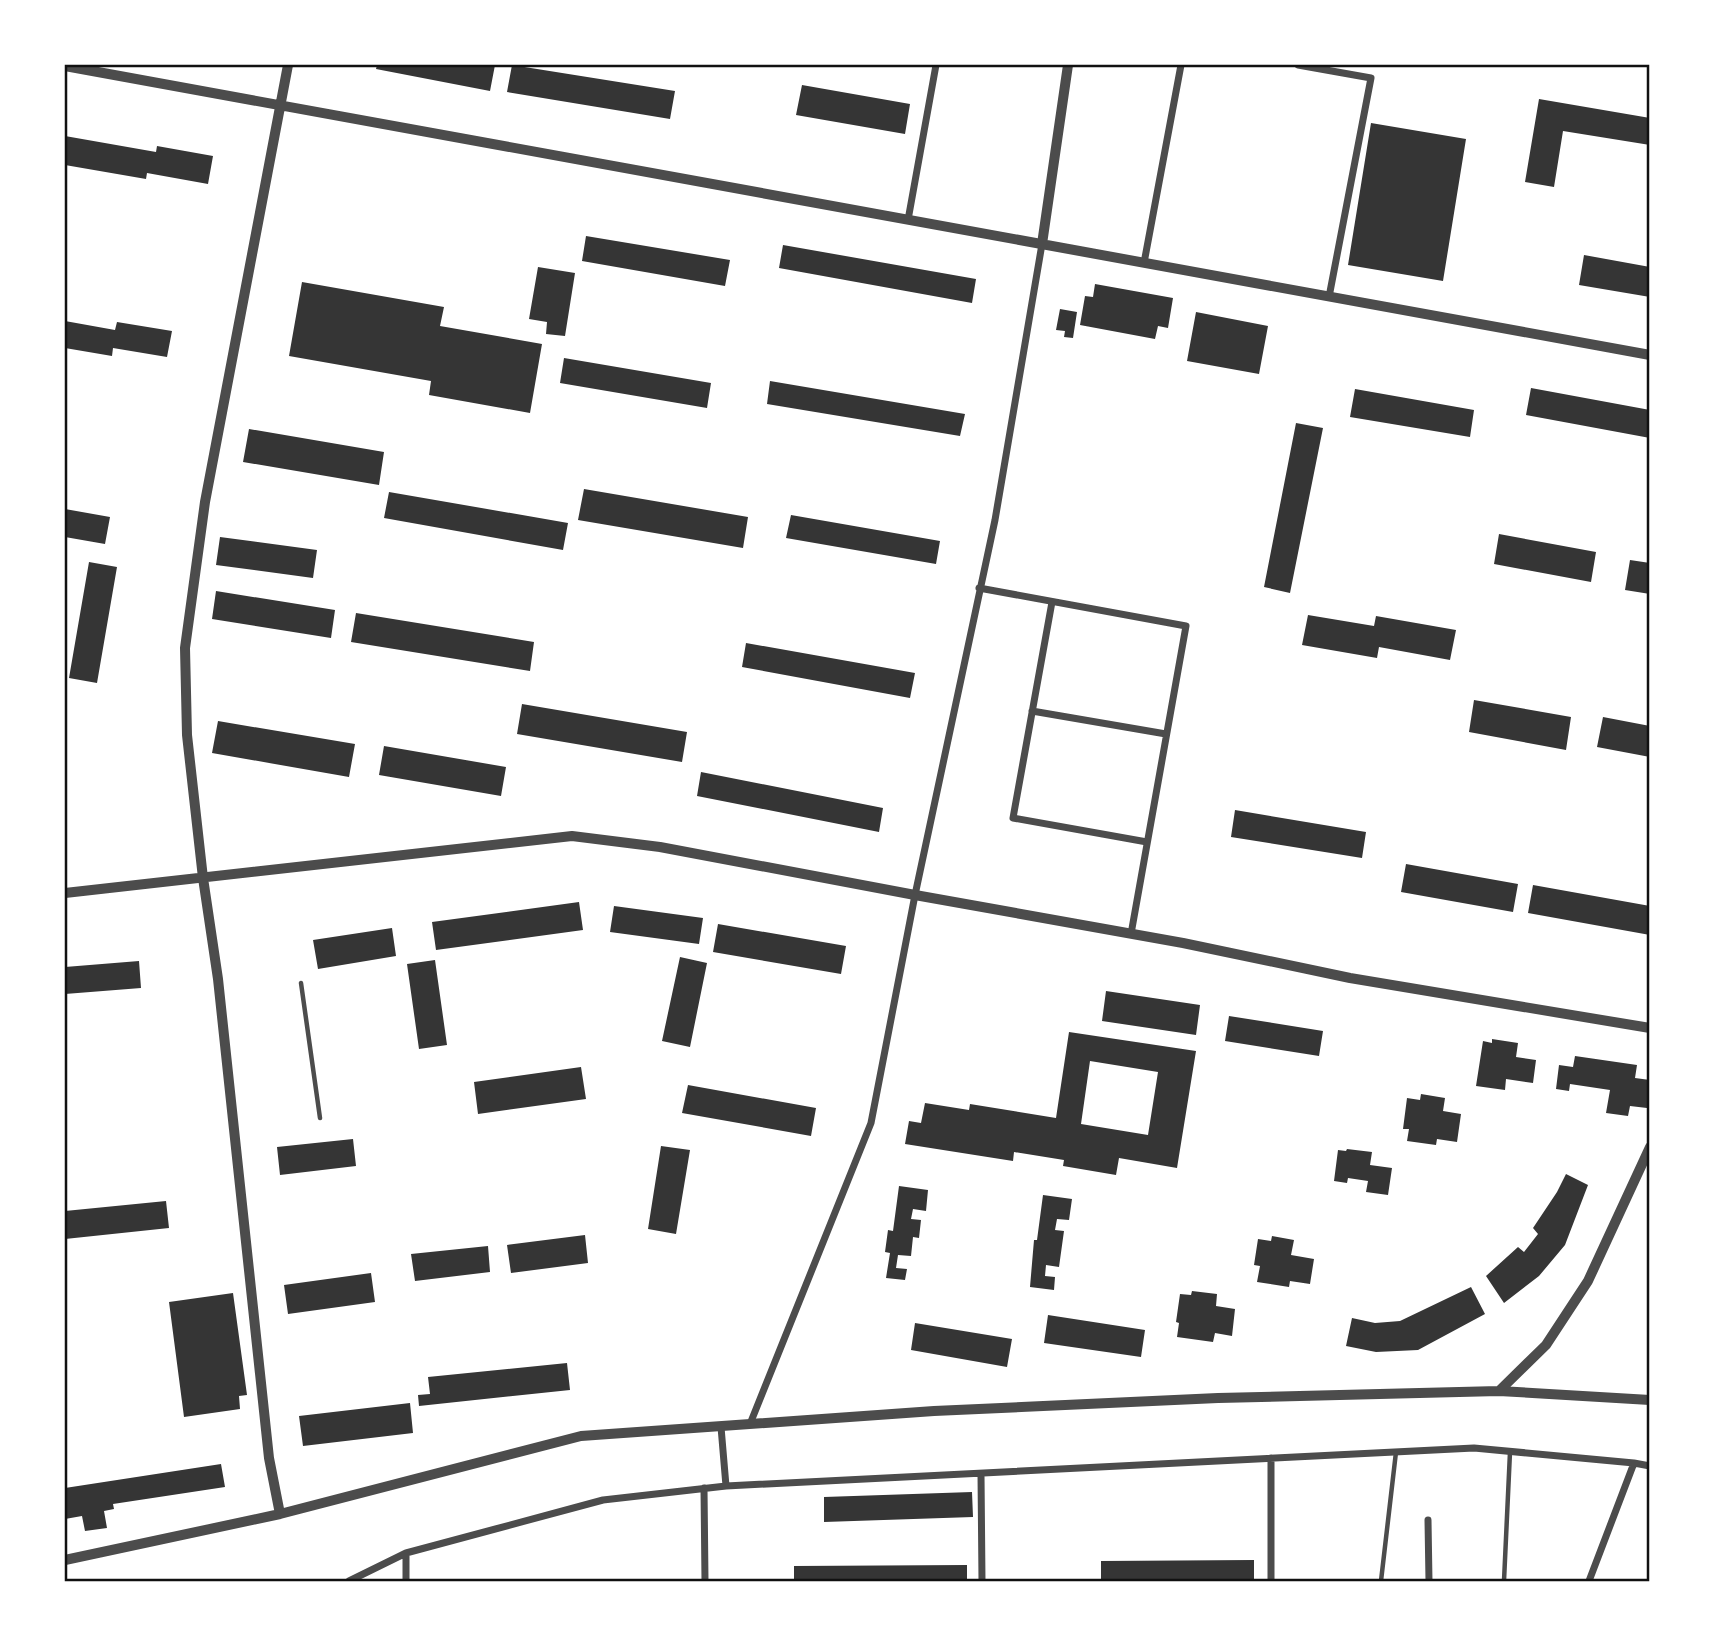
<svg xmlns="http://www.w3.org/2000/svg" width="1715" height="1646" viewBox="0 0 1715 1646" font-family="Lato,sans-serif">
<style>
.building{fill:#353535;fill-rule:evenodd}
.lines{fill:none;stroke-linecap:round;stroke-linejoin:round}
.service{stroke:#4c4c4c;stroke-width:4.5}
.minor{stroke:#4c4c4c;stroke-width:7}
.tertiary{stroke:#4c4c4c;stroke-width:10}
.neatline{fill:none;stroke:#111;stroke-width:2.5}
</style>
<rect width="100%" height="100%" fill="#fff"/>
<path class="building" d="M377,65H495L490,91L376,69Z
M512,65L675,91L670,119L507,92Z
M802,85L910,104L905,134L796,115Z
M1539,99L1650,118V145L1563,131L1554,187L1525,182Z
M1371,123L1466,139L1443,281L1348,265Z
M65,136L156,152L157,146L213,156L208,184L147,173L146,179L65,165Z
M586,236L730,260L725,286L582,261Z
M783,245L976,279L972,303L779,268Z
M1584,255L1650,267V297L1579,285Z
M538,267L575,273L565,336L546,334L547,322L529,319Z
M302,282L444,307L440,326L542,344L530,413L429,395L431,381L289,356Z
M1095,284L1173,298L1168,328L1158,326L1155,339L1080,325L1085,296L1093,297Z
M1060,309L1077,312L1073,338L1064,337L1065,331L1056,330Z
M1196,312L1268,326L1259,374L1187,361Z
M65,321L115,330L117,322L172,331L167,357L113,348L112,356L65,348Z
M564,358L711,383L707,408L560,383Z
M770,381L965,414L960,436L767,404Z
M1531,388L1650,410V438L1526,415Z
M1355,389L1474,410L1470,437L1350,417Z
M1296,423L1323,428L1290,593L1264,587Z
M249,429L384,452L379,485L243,462Z
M584,489L748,517L743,548L578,520Z
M389,492L568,523L563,550L384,518Z
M65,509L110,517L105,544L65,537Z
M791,515L940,541L936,564L786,538Z
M1499,534L1596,552L1591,582L1494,564Z
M220,537L317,550L313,578L216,565Z
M1630,560L1650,563V594L1625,590Z
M89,562L117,567L97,683L69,678Z
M216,591L335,610L331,638L212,619Z
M356,613L534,642L530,671L351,642Z
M1308,615L1374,626L1376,616L1456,630L1450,660L1379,647L1377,658L1302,645Z
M746,643L915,673L910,698L742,667Z
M1474,700L1571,717L1566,750L1469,732Z
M522,704L687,732L682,762L517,734Z
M1603,717L1650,726V757L1597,747Z
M218,721L355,744L349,777L212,753Z
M384,746L506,767L501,796L379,775Z
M701,772L883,808L879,832L697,796Z
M1235,810L1366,832L1362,858L1231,837Z
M1406,864L1518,884L1513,912L1401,892Z
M1533,885L1650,906V935L1528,913Z
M579,902L583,930L436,950L432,922Z
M614,906L703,918L699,944L610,932Z
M718,924L846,946L841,974L713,952Z
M392,928L396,956L318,969L313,940Z
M680,957L707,963L690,1047L662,1041Z
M435,960L447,1045L419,1049L407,964Z
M139,961L141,988L65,994V967Z
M1106,991L1200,1005L1196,1035L1102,1021Z
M1229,1016L1323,1031L1319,1056L1225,1041Z
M1069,1032L1196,1051L1177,1168L1119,1158L1116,1175L1063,1166L1064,1160L1014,1152L1013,1161L905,1144L909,1121L921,1123L925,1103L969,1110L970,1104L1056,1118ZM1090,1061L1158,1072L1148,1135L1081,1124Z
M1492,1039L1518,1043L1516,1057L1536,1060L1533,1083L1506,1079L1505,1090L1476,1086L1483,1041L1492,1043Z
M1575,1056L1637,1065L1635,1078L1650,1080L1647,1108L1630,1106L1628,1116L1606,1113L1610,1090L1570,1084L1569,1091L1556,1089L1559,1065L1573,1067Z
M581,1067L586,1099L478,1114L474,1082Z
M688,1085L816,1108L811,1136L682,1113Z
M1421,1094L1445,1098L1443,1111L1461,1114L1457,1142L1437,1139L1436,1145L1407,1141L1409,1129H1403L1407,1098L1420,1100Z
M353,1139L356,1166L280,1175L277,1147Z
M661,1146L690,1150L676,1234L648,1229Z
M1347,1149L1372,1152L1370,1165L1392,1168L1388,1195L1366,1192L1368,1181L1348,1178L1347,1183L1334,1181L1338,1150L1346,1151Z
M1566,1174L1588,1185L1565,1245L1539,1276L1504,1303L1486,1276L1518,1247L1524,1252L1538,1234L1533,1228L1557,1192Z
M899,1186L928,1190L926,1211L913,1209L911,1219L921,1220L919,1238L913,1237L911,1256L898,1255L896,1268L907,1269L905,1280L886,1278L890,1253L885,1252L888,1230L893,1231Z
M1043,1195L1072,1199L1069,1220L1057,1219L1055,1230L1064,1231L1059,1267L1046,1265L1045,1276L1055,1277L1054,1290L1030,1287L1034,1240H1037Z
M166,1201L169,1228L65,1239V1211Z
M585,1235L588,1263L511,1273L507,1245Z
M1272,1236L1294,1240L1291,1255L1314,1259L1310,1284L1290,1281L1289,1287L1257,1282L1260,1266L1254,1265L1258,1239L1271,1241Z
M488,1246L490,1272L415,1281L411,1254Z
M371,1273L375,1302L288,1314L284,1285Z
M1471,1287L1485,1314L1418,1350L1376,1352L1346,1346L1352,1318L1375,1323L1400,1321Z
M1192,1291L1217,1294L1216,1306L1235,1309L1232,1336L1215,1333L1213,1342L1177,1337L1179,1323L1176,1322L1180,1294L1191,1295Z
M233,1293L247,1395L239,1396L240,1409L184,1417L169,1302Z
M1048,1315L1145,1330L1141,1357L1044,1343Z
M915,1323L1012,1339L1007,1367L911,1350Z
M567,1363L570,1390L419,1406L418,1395L430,1394L428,1377Z
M410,1403L413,1433L303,1446L299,1416Z
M221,1464L225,1487L113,1504L114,1509L104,1511L107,1528L85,1531L82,1516L65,1519V1488Z
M972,1492L973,1517L824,1522V1497Z
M1254,1560V1581H1101V1561Z
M967,1565V1581H794V1566Z"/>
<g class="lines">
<path class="service" d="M301,983L320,1118
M1381,1581L1396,1452
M1504,1581L1510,1452"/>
<path class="minor" d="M1298,65L1371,78L1329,297
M908,220L936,65
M1144,263L1181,65
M979,588L1186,626L1131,934
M1052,602L1013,818L1147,842
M1032,711L1166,734
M750,1424L871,1123L915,895L995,520L1042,244
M721,1427L726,1486
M981,1474L982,1581
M704,1488L705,1581
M1428,1520L1429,1581
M406,1553V1581
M349,1581L406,1553L603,1500L726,1486L1474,1448L1634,1463L1650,1466
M1271,1581V1458
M1589,1581L1634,1463"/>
<path class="tertiary" d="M65,66L1650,355
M1042,244L1068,65
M65,893L572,836L660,847L915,895L1183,943L1350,978L1650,1028
M1499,1391L1650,1400
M280,1514L269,1458L218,979L203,878L187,735L185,648L205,502L288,65
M65,1560L280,1514L581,1436L934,1411L1218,1398L1499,1391L1546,1345L1588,1281L1650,1147"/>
</g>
<rect width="1715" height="1646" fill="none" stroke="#ffffff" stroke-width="133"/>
<rect x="66" y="66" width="1582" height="1514" class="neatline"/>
</svg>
